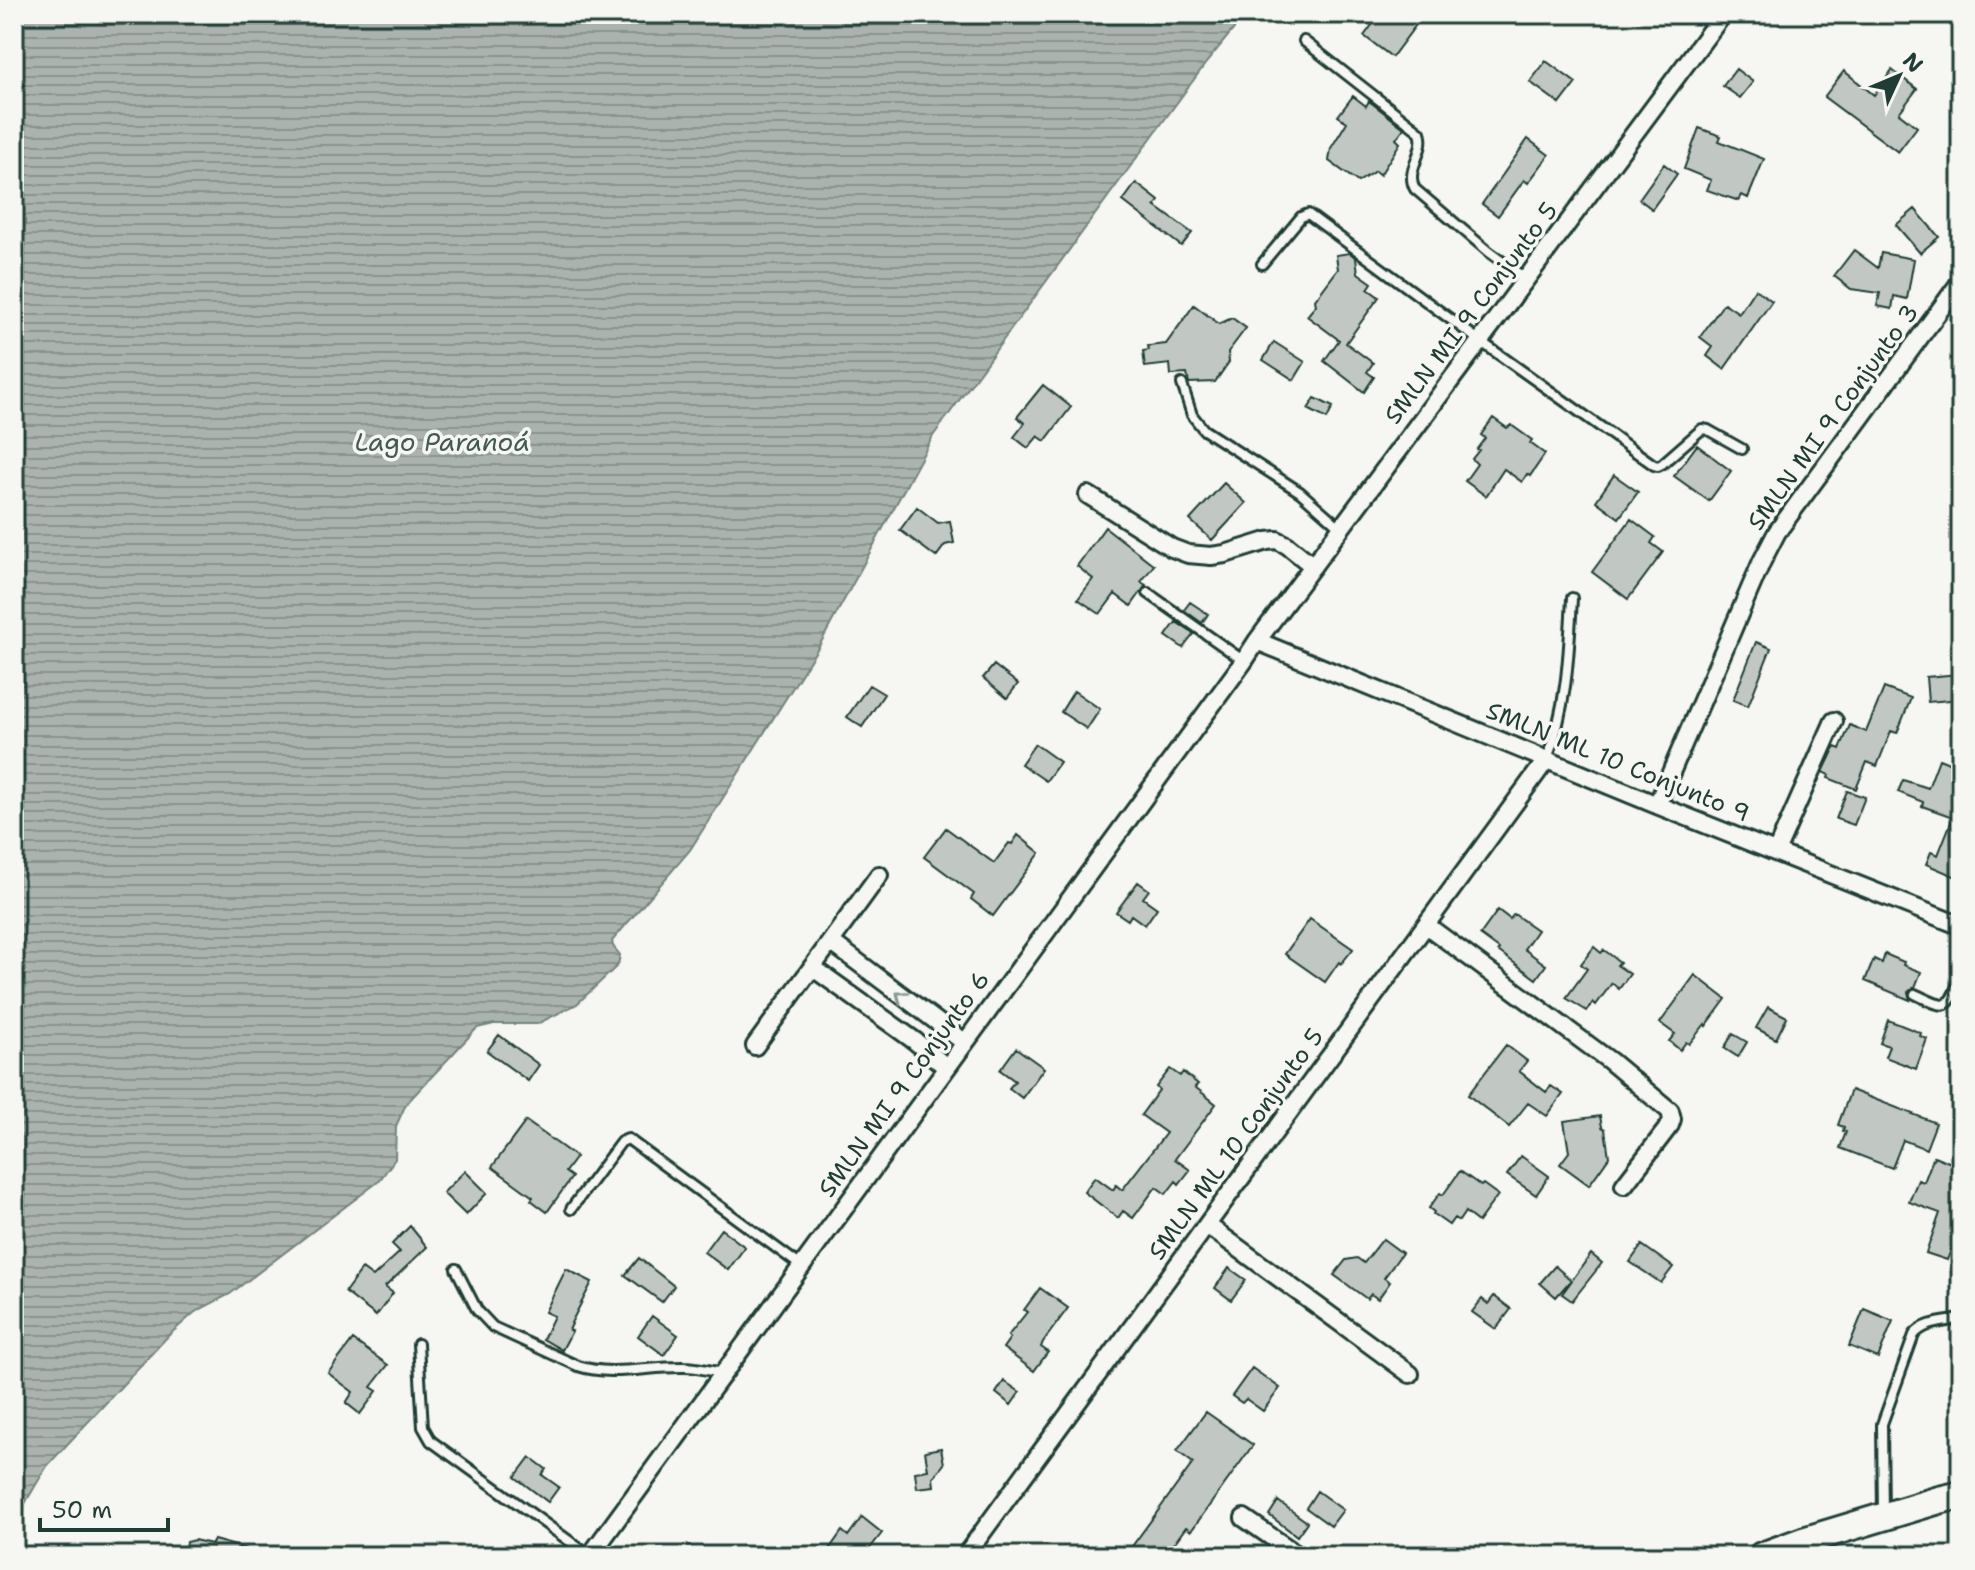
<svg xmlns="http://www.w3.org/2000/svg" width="1975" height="1570" viewBox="0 0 1975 1570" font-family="'Shantell Sans',sans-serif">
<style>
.water{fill:url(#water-rules);stroke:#72847d;stroke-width:2}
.building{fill:#c1c8c3;stroke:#1f3d34;stroke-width:2}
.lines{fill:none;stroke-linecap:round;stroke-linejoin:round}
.service-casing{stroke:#1f3d34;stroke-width:14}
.minor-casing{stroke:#1f3d34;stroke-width:22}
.primary-casing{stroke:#1f3d34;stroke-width:32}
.service{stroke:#f6f6f2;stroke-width:8}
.minor{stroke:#f6f6f2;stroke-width:16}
.primary{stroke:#f6f6f2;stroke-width:26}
.oneway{stroke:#8a9a93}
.labels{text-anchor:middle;stroke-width:7;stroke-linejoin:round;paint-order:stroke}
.street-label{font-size:24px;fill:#1f3d34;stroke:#f6f6f2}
.water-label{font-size:26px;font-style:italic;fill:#425a52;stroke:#f6f6f2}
</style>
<defs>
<pattern id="water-rules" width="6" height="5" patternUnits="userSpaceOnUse" patternTransform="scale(2)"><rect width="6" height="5" fill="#aab3ae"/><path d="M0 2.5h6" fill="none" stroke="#8a938e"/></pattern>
</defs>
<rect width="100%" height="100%" fill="#f6f6f2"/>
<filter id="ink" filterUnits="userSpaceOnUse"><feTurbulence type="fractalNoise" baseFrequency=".0125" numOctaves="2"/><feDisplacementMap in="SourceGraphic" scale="16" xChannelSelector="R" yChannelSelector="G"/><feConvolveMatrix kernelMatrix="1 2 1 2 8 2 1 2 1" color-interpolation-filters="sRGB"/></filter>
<g filter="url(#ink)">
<path class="water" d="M14,14H1246L1206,63L933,436L819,646L690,850L612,941L613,946L620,955L618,965L577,1004L537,1024H494L477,1028L406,1104L396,1126L395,1159L379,1181L230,1294L195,1312L169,1335L47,1466L14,1522Z"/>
<path class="building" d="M1380,14H1424L1392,57L1364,36Z
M1546,61L1576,83L1560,104L1530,82Z
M1736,69L1753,82L1740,98L1723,86Z
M1892,70L1917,89L1899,113L1917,127L1898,152L1824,97L1844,71L1874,95Z
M1353,96L1366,106L1369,101L1404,128L1396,139L1400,143L1380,175L1375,171L1358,182L1329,161L1331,148L1347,122L1338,116Z
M1699,128L1721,136L1719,141L1764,159L1748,198L1742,195L1739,201L1707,190L1711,180L1684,169Z
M1528,139L1549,155L1528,183L1524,180L1498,216L1482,204Z
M1664,164L1677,174L1652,209L1639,199Z
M1136,183L1159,201L1155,206L1192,233L1183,244L1181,246L1123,201Z
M1915,209L1939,237L1920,253L1896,225Z
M1854,250L1878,268L1881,253L1914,259L1907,299L1894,296L1892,309L1877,306L1880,293L1851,289L1834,276Z
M1350,253L1356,258L1358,273L1372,283L1368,289L1379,297L1346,343L1373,363L1367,372L1374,377L1364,392L1324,361L1339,340L1307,316L1316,305L1315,300L1338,269L1336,255Z
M1755,289L1772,301L1724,369L1707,356L1713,347L1700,337L1724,303L1739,313Z
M1194,305L1219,324L1232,318L1246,328L1228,352L1229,362L1215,382L1189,383L1187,374L1171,375L1170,364L1145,367L1143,351L1149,350L1148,346L1166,344Z
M1274,342L1305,362L1294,380L1263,360Z
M1043,385L1071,407L1045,441L1038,436L1028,448L1014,437L1025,423L1017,417Z
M1315,398L1333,407L1327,419L1308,409Z
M1493,418L1507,428L1511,425L1532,440L1530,443L1545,454L1530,476L1527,474L1522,482L1504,469L1486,496L1465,481L1477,464L1472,459L1479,450L1477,449L1485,438L1481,435Z
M1697,445L1731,471L1709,501L1674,476Z
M1614,475L1638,492L1619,518L1596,501Z
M1224,483L1246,503L1212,540L1190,520Z
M917,507L938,523L950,521L954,543L945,545L936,557L900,530Z
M1631,519L1655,537L1651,543L1663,552L1628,599L1592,572Z
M1105,527L1154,565L1141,582L1146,585L1131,606L1115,594L1100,614L1078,599L1093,579L1077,566Z
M1190,602L1208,614L1202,623L1184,610Z
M1176,622L1194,634L1183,648L1166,636Z
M1756,642L1771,648L1748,706L1733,700Z
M994,665L1018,684L1007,698L983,678Z
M1959,674L1961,699L1928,702L1926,677Z
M869,685L884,694L862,727L847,717Z
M1884,688L1911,698L1897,733L1891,731L1877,766L1867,762L1856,789L1828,778L1829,775L1823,772L1835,747L1840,749L1850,725L1866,732Z
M1074,691L1100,709L1087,729L1061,712Z
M1035,744L1060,762L1046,781L1021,764Z
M1939,759L1959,767L1956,775L1961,777V879L1926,864L1931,852L1938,855L1953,817L1922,806L1923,802L1898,792L1903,780L1928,788Z
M1847,791L1865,797L1854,825L1836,819Z
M946,828L994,863L1009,843L1012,844L1018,835L1040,853L993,916L971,899L974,894L924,857Z
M1138,882L1149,890L1143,898L1157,908L1145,925L1131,915L1128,920L1116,912Z
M1498,910L1510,919L1514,914L1537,930L1524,949L1546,965L1536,979L1498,951L1499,949L1480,935Z
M1310,919L1353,949L1341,964L1339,962L1325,982L1285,954Z
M1594,947L1601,953L1604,950L1620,962L1617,965L1630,974L1619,989L1612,983L1596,1005L1593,1002L1587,1011L1566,998L1587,969L1581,964Z
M1885,954L1904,962L1903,965L1921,972L1915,987L1908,992L1910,1000L1865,981L1874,959L1882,963Z
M1695,975L1726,999L1706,1026L1705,1024L1689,1044L1686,1042L1680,1050L1669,1041L1675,1034L1660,1023Z
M1768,1007L1787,1017L1776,1039L1756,1028Z
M1888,1020L1921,1033L1920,1036L1927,1039L1916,1069L1885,1057L1889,1046L1880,1043Z
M1733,1034L1747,1042L1738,1057L1724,1048Z
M499,1035L539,1065L528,1081L487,1051Z
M1506,1045L1527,1061L1519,1071L1546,1092L1551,1086L1563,1094L1547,1116L1528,1103L1509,1127L1468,1095Z
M1016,1048L1044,1068L1022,1098L1009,1088L1015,1081L1000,1070Z
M1170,1069L1180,1076L1183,1072L1198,1084L1195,1087L1216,1104L1175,1159L1190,1170L1179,1184L1176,1181L1166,1194L1156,1187L1133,1218L1123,1211L1118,1218L1084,1192L1095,1177L1113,1190L1116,1185L1122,1190L1166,1133L1141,1115L1159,1090L1156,1087Z
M1851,1090L1936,1123L1926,1149L1903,1140L1892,1168L1840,1148L1846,1132L1843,1131L1844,1127L1838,1125Z
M1600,1116L1602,1127L1605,1129L1609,1157L1589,1185L1560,1164L1569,1152L1564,1121Z
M526,1121L576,1157L565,1172L572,1177L547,1212L531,1200L533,1197L492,1167Z
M1521,1156L1549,1176L1536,1195L1507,1175Z
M1934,1156L1961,1167V1186L1953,1210L1961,1213V1254L1951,1250L1947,1260L1926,1253L1940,1213L1909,1202L1918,1180L1924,1182Z
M465,1171L487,1193L466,1215L443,1193Z
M1460,1171L1481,1186L1483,1184L1498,1195L1478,1222L1465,1212L1459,1221L1454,1218L1449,1225L1433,1214L1434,1212L1429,1208L1440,1193L1443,1195Z
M410,1226L427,1247L385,1287L393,1293L376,1316L345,1292L362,1269L373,1277L400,1252L392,1244Z
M721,1229L745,1247L728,1270L704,1252Z
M1383,1239L1402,1253L1384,1278L1390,1282L1378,1299L1371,1294L1367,1299L1334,1275L1346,1260L1357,1258L1364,1263Z
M1642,1245L1673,1267L1661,1283L1630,1262Z
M1591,1254L1602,1263L1572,1301L1562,1294Z
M639,1258L674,1286L662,1302L625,1275Z
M1555,1266L1571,1280L1556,1297L1540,1283Z
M1229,1268L1246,1280L1231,1300L1215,1288Z
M566,1269L592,1282L571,1323L572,1324L569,1330L572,1331L562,1350L543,1339L554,1316L545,1312Z
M1040,1288L1068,1308L1043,1342L1041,1347L1048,1352L1034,1371L1003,1348L1010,1338L1008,1336L1027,1312L1024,1310Z
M1494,1296L1511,1309L1496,1329L1472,1312L1482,1299L1488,1304Z
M1864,1309L1893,1321L1878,1358L1849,1346Z
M652,1316L678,1335L664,1355L638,1336Z
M353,1340L388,1365L371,1387L377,1391L360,1414L346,1403L353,1392L328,1373Z
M1252,1368L1280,1388L1263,1411L1246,1399L1242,1403L1232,1396Z
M1004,1381L1020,1392L1011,1405L996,1393Z
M1206,1412L1253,1445L1191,1531L1186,1527L1165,1556H1125L1193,1463L1177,1451Z
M941,1448L944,1464L933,1478L934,1486L917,1488L915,1472L928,1470L925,1451Z
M530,1457L546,1469L542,1475L559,1487L548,1502L515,1477Z
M1317,1491L1343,1510L1331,1526L1306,1508Z
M1278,1501L1307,1522L1297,1536L1269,1515Z
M862,1517L882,1533L864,1556H835L828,1551L842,1531L848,1536Z
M194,1540L212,1544L214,1540L257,1552V1556H183L186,1542Z"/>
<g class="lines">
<defs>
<path id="service" d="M1304,41L1420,132C1427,151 1404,170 1415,189L1489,252L1526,279
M1262,264L1301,217L1308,214L1480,341L1654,465L1658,466L1662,464L1702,429L1708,430L1742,449
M1182,384L1192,415L1204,430L1300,492L1341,528
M1148,593L1244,661
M1547,759C1567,708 1569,652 1572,598
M1915,994C1948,1010 1947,1011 1961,977
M571,1209L621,1142L628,1139L801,1266
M456,1269L477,1310L493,1327L578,1366C612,1377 649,1366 685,1367C697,1367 710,1371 723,1373
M418,1344L423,1427L431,1441L590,1556
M1883,1514L1882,1424L1914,1335C1924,1322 1945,1322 1961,1319"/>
<path id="minor" d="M1088,495L1172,548L1188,554L1211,556L1225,554L1267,541L1277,540L1287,545L1313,566
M1257,641L1657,805L1961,926
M1657,805L1762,561L1777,532L1961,281
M1776,852L1834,721
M1426,925L1610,1061L1670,1111L1672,1119L1670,1125L1624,1185
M831,942L964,1042
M812,967L915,1041L946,1067
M755,1046L879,875
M1207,1225L1410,1374
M1244,1518L1299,1556
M590,1556L1244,661L1257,641L1723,14
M965,1556L1547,759"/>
<path id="primary" d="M1762,1556L1803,1541L1939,1500L1961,1495"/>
</defs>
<use href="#service" class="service-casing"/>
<use href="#minor" class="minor-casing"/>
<use href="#primary" class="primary-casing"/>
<use href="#service" class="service"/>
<use href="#minor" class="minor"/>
<use href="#primary" class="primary"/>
</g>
<defs><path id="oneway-chevron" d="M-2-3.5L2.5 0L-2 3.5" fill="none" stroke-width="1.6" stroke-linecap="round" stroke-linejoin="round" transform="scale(2)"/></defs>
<use class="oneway" href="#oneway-chevron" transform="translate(901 996) rotate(-143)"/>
</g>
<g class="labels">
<g class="street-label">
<text transform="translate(1471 313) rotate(-53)" y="8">SMLN MI 9 Conjunto 5</text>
<text transform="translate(1833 417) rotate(-54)" y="8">SMLN MI 9 Conjunto 3</text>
<text transform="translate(1618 762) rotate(22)" y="8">SMLN ML 10 Conjunto 9</text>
<text transform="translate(904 1084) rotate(-54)" y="8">SMLN MI 9 Conjunto 6</text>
<text transform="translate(1236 1144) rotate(-54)" y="8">SMLN ML 10 Conjunto 5</text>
</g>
<g class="water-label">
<text x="442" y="451">Lago Paranoá</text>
</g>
</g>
<rect width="1975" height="1570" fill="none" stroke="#f6f6f2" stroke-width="48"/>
<rect x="24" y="24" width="1927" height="1522" fill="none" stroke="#1f3d34" stroke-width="3" filter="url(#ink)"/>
<g transform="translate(1899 76) rotate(46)" stroke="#f6f6f2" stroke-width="6" paint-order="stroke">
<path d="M0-6L14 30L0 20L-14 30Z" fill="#1f3d34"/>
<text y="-12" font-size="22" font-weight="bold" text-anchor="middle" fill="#1f3d34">N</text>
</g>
<path d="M40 1518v12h128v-12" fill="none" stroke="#1f3d34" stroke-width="4"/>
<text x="52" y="1518" font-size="24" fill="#1f3d34" stroke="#f6f6f2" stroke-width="6" paint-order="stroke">50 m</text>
</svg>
